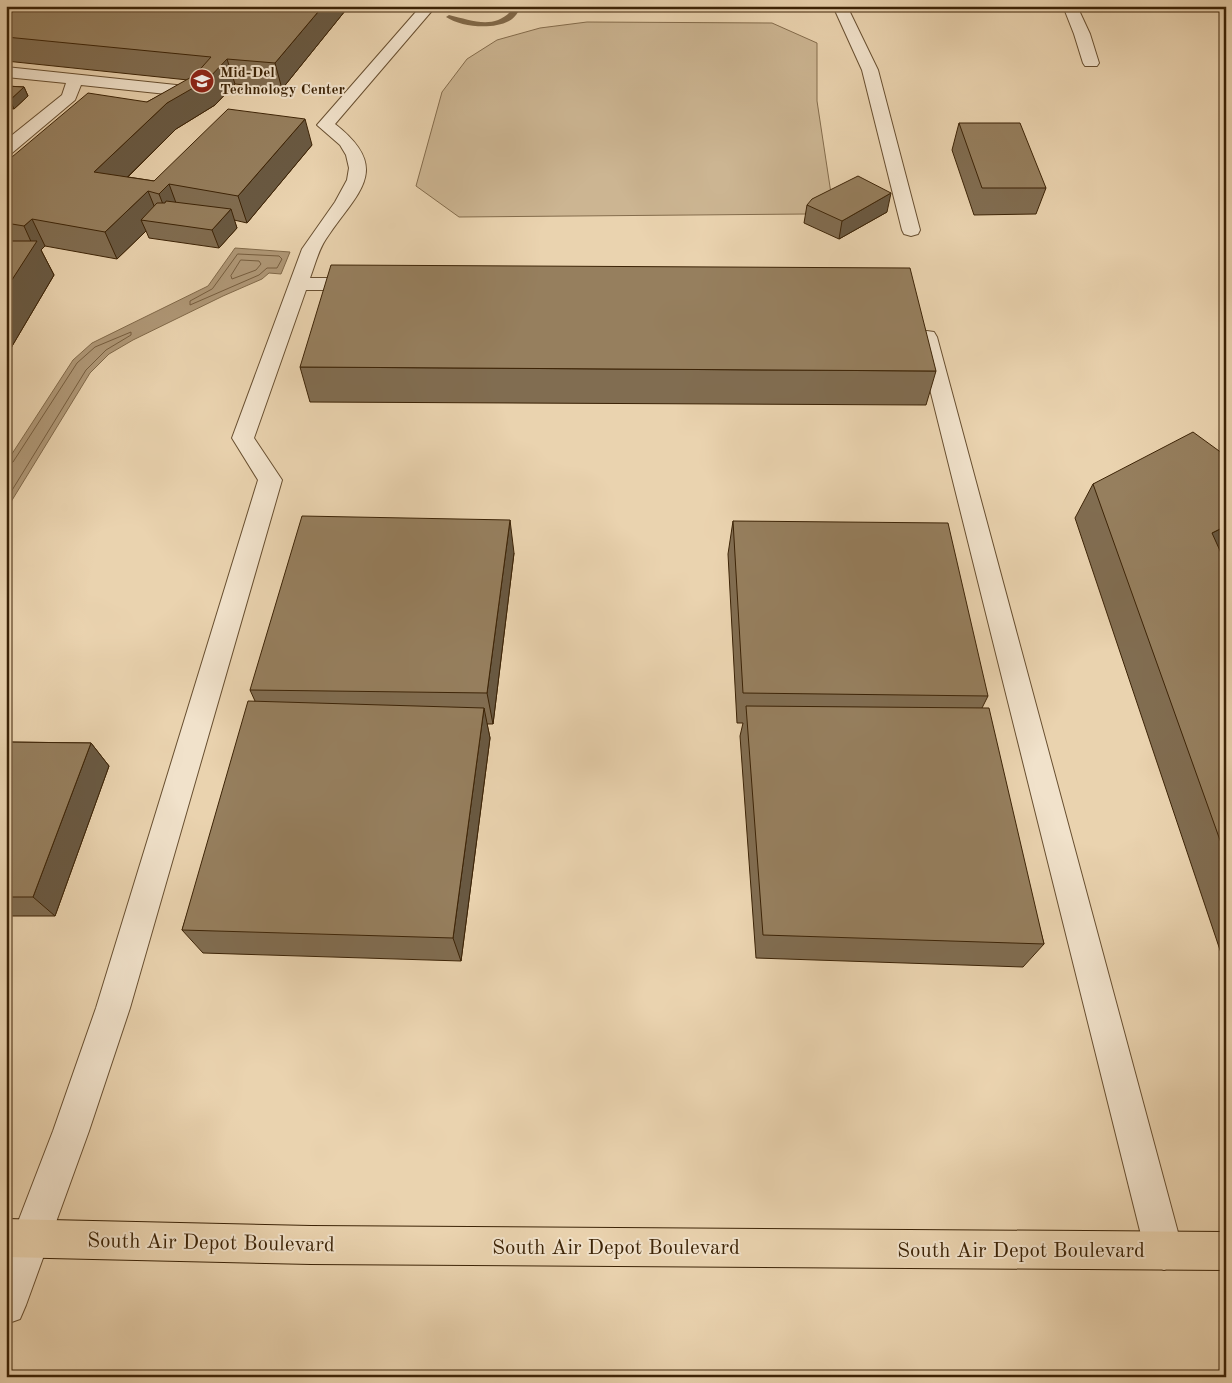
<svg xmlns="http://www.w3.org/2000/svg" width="1232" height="1383" viewBox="0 0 1232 1383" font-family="'Old Standard TT',serif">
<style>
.green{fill:#ccb592;stroke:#846c4c}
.water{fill:#af9776;stroke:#816949}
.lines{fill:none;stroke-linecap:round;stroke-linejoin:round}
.shore{stroke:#765d3e;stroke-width:1}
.stream{fill:#816949;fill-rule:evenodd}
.minor-casing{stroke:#684f30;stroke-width:2}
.major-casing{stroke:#3c2306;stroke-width:2}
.minor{fill:#f1e2cb;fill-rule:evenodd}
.major{fill:#ead3af;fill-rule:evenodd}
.wall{fill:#816d51;stroke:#3c2306}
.shaded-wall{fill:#695942;stroke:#3c2306}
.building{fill:#967f5e;stroke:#3c2306}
.labels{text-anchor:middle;stroke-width:4;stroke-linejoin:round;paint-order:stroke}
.far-poi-label{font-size:15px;font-weight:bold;fill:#3c2306;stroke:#f1e2cb;text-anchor:start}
.near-street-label{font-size:21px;fill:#3c2306;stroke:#f1e2cb}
</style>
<rect width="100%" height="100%" fill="#ead3af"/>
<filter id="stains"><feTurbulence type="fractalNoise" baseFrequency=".004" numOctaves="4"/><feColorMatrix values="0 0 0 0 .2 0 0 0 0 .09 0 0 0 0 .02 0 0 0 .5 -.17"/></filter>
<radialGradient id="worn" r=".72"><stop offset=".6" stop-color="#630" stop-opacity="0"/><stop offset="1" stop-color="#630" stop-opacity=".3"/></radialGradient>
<path class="green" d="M587,22L772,23L817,43V101L832,200L807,214L459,217L416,186L442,92L467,59L497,40L540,28Z"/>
<path class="water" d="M235,248L290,252L281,274L269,273L262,279L223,296L133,340L109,354L90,373L6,510V463L73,360L92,343L208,286Z"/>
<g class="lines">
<path class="shore" d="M238,254L279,256L282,259L277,268H267L259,275L190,305V301L212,289Z
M241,260L259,261L261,264L256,270L232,279L231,276Z
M6,465L13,462L77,363L95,347L131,332V335L106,350L86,370L6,500"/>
<path class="stream" d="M515,6H522C518,12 515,18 509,21C492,30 461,27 446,17L449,15C474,21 497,31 515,6Z"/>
<defs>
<path id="minor" d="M421,6H436L335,124C394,170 356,193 326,239C318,251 315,265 310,278H364L371,280L374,284L371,288L364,290H306L254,438L282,480L130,1008L89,1131L26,1305L20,1319L6,1324V1253L53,1131L96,1008L258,480L232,438L302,249L335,202L347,180L349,168L346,155L340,145L317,125Z
M833,6H847L878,70L920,230L918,234L911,236L904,234L902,230L862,70Z
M1063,6H1077L1090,34L1099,63L1097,66H1085L1083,63L1074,34Z
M6,67L195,87L201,89L203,92L201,95L195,97L81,85L75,100L12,153L6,154V140L62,95L66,83L6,77Z
M927,331L934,332L937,337L1183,1251L1177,1264L1164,1270L1151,1264L1145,1251L917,337L920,332Z"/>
<path id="major" d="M6,1219L311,1226L1226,1232V1270L311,1264L6,1257Z"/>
</defs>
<use href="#minor" class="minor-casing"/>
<use href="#major" class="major-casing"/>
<use href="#minor" class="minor"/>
<use href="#major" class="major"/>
</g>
<path class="wall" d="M6,6H349L282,89L235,84L215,105L176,129L128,177L154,181L312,145L247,223L234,220L237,228L219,248L149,238L146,231L117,259L45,246L41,250L54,275L8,353H6V162L147,102L188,80L6,61Z
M6,86L24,87L28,96L14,109L6,108Z
M959,123L1046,188L1036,214L974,215L952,150Z
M807,205L887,212L839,239L804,223Z
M300,367L936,371L926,405L310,402Z
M1226,456V546L1220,549L1226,564V962H1224L1075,518L1093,484Z
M733,521L988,696L982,708L1044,944L1023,967L756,958L740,736L743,723H737L728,554Z
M514,553L493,724H487L490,738L461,961L203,953L182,930L255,701L250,690Z
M6,742L91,743L109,766L55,916H6Z"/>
<path class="shaded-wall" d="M323,6H349L282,89L275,63Z
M227,59L235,84L215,105L176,129L106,198L94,172L167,103Z
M24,87L28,96L14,109L10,100Z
M305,119L312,145L247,223L238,196Z
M169,184L179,211L169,220L159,194Z
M148,191L159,218L141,220L146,231L117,259L105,232Z
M891,193L887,212L839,239L842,221Z
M231,209L237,228L219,248L212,230Z
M32,219L45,246L41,250L54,275L8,353L6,350V289L33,246L24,226Z
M510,520L514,553L493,724L487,693Z
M1226,526V546L1190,566L1212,533Z
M484,708L490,738L461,961L453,938Z
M91,743L109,766L55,916L33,897Z"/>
<path class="building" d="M6,6H323L275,63L227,59L207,80L167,103L94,172L154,181L228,109L305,119L238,196L169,184L159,194L148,191L105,232L32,219L24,226L6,223V162L88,93L147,102L195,75L211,57L6,37Z
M6,86L24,87L10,100H6Z
M959,123H1020L1046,188H982Z
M858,176L891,193L842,221L807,205L812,199Z
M166,201L231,209L212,230L141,220L157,203H165Z
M6,241H37L6,289Z
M331,265L910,268L936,371L300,367Z
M1193,432L1226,456V526L1212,533L1226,564V857L1093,484Z
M302,516L510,520L487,693L250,690Z
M733,521L948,523L988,696L743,693Z
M248,701L484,708L453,938L182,930Z
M746,706L989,708L1044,944L763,935Z
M6,742L91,743L33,897H6Z"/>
<defs>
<symbol id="school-disc" viewBox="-11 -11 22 22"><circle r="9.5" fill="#8f2418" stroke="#f1e2cb"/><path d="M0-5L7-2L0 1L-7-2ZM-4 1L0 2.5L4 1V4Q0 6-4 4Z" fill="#fff"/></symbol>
</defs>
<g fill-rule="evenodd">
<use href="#school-disc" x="188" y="67" width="28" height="28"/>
</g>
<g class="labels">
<g class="far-poi-label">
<text x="220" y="77">Mid-Del<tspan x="220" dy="17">Technology Center</tspan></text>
</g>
<g class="near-street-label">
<text transform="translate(211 1242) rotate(1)" y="7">South Air Depot Boulevard</text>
<text x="616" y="1254">South Air Depot Boulevard</text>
<text x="1021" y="1257">South Air Depot Boulevard</text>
</g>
</g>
<rect width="1232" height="1383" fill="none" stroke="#ead3af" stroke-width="25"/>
<rect x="8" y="8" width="1217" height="1368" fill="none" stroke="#3c2306" stroke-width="2.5"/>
<rect x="12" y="12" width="1207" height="1358" fill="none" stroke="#3c2306"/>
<rect width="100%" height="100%" filter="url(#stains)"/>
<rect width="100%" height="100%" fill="url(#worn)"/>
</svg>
